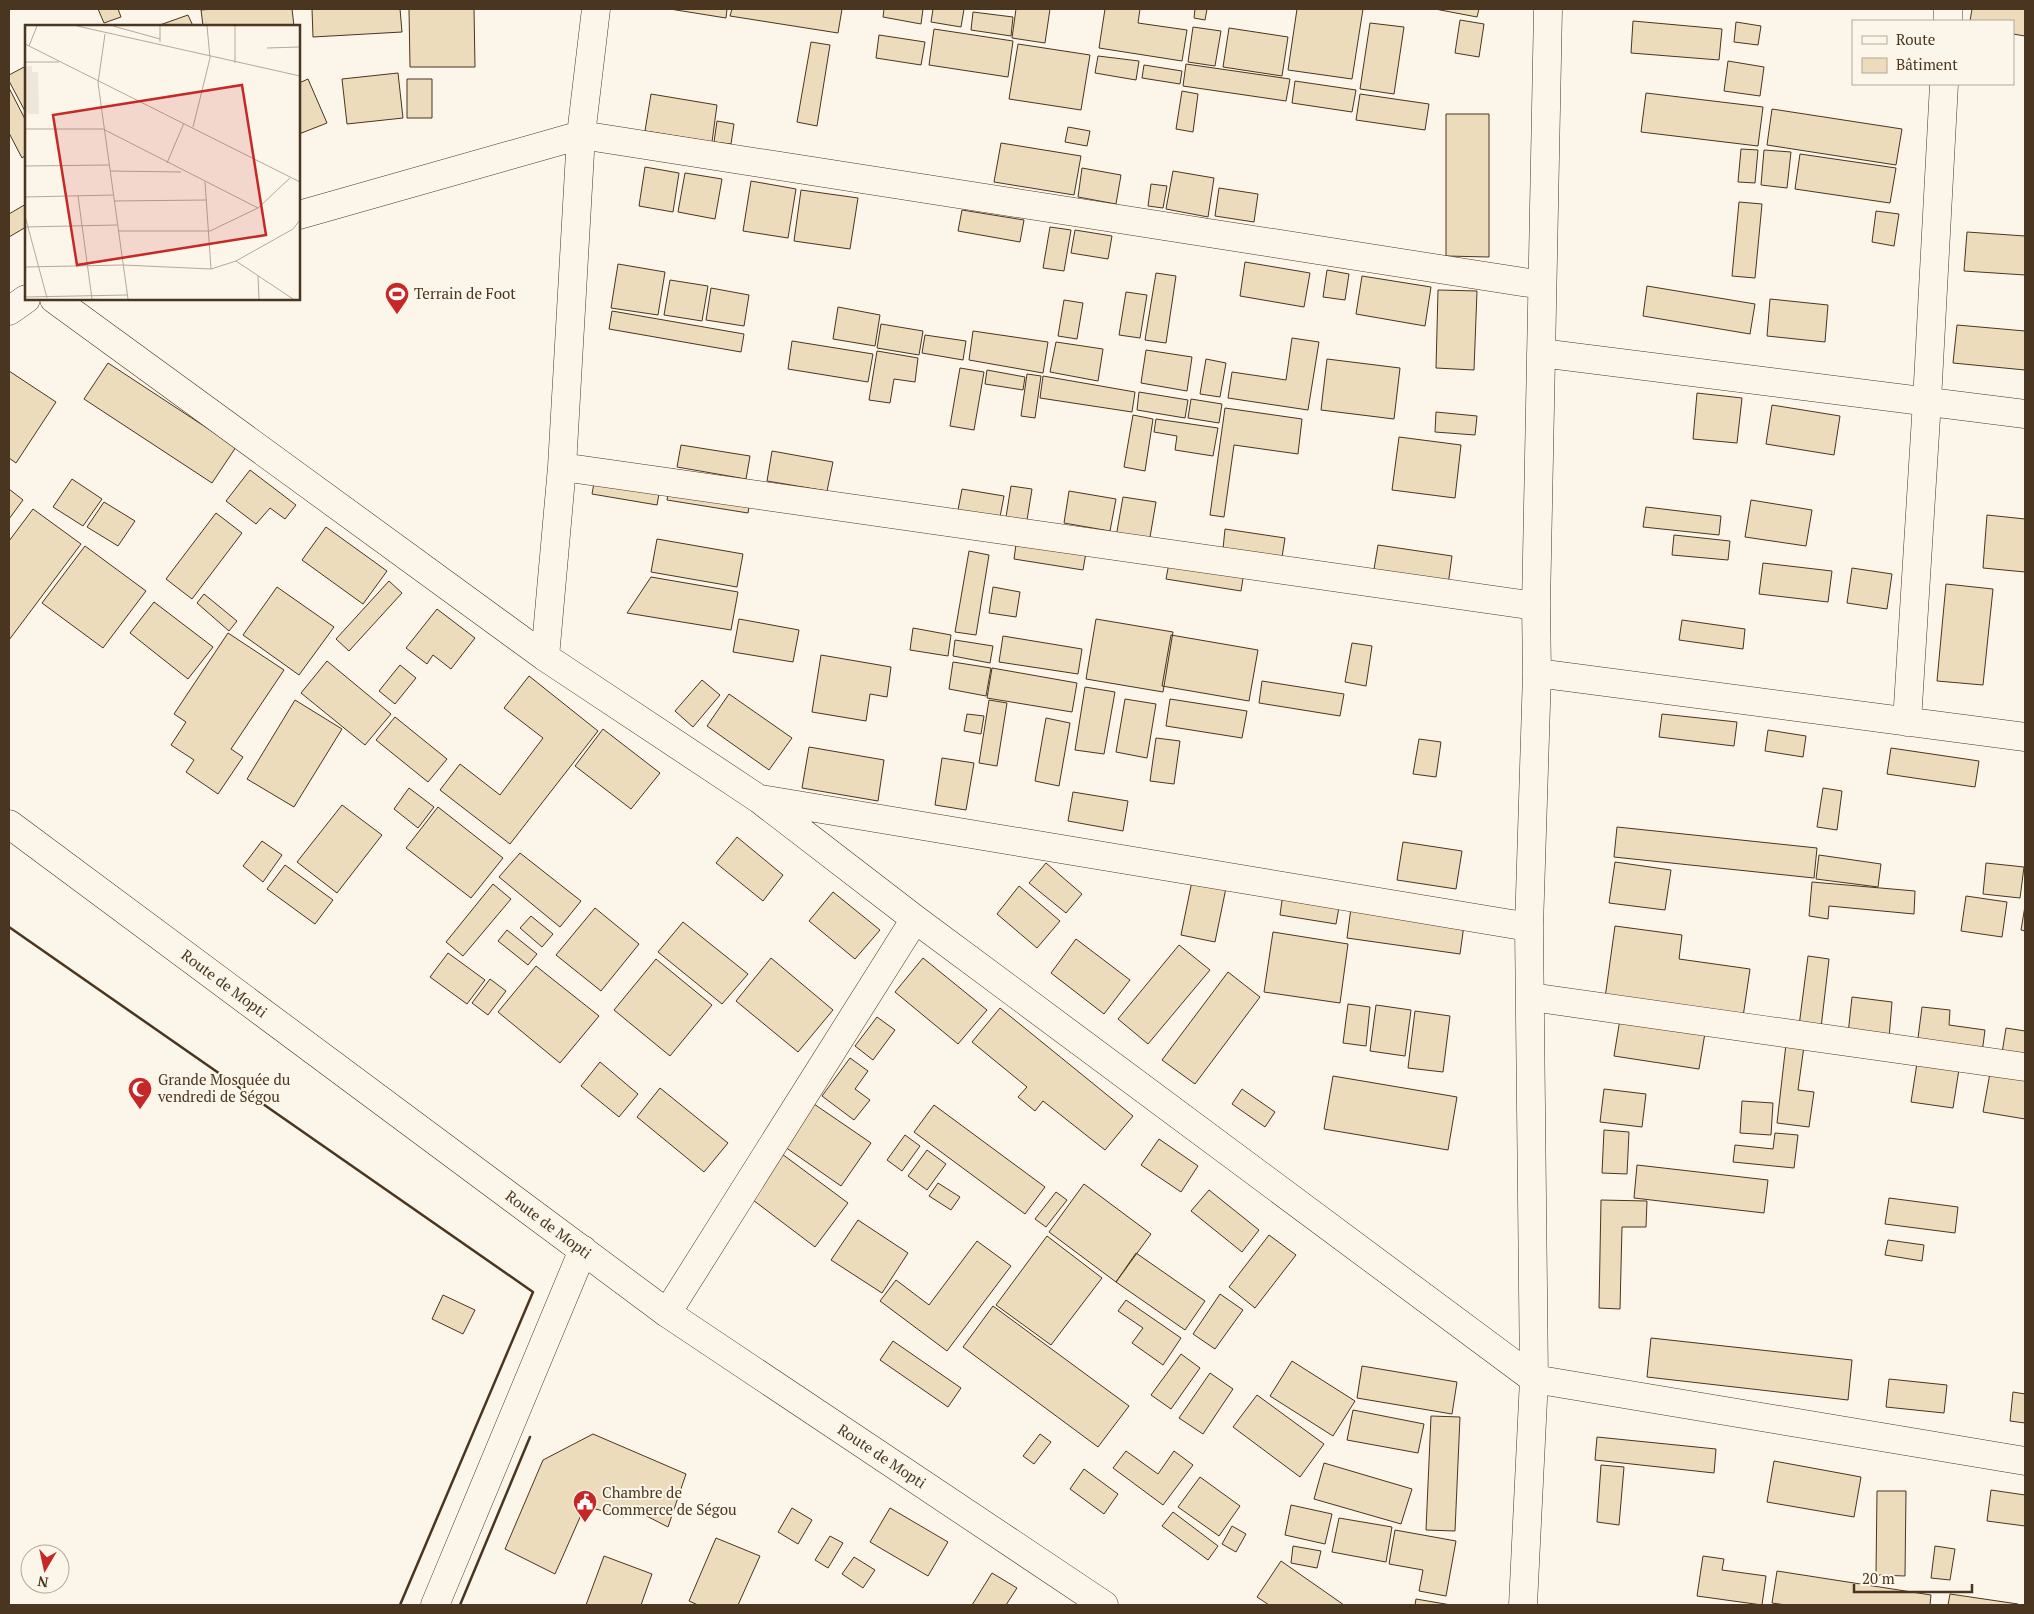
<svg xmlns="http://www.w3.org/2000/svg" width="2034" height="1614" viewBox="0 0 2034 1614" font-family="'PT Serif',serif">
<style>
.building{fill:#ecdcbc;stroke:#4a3520}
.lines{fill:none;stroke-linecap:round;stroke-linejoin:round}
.minor-casing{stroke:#4a3520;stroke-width:29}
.highway-casing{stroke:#4a3520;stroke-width:29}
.minor{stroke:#fbf6e9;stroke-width:28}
.highway{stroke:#fbf6e9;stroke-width:28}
.wall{stroke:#4a3520;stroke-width:2.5}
.labels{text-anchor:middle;stroke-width:4;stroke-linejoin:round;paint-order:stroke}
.poi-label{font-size:15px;fill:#4a3520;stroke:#fbf6e9;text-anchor:start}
.street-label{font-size:15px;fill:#4a3520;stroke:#fbf6e9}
.inset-road{fill:none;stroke:#b4a999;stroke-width:1}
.view{fill:#c62828;fill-opacity:0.15;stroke:#c62828;stroke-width:2.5}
.inset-edge{fill:none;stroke:#4a3520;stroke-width:2.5}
</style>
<rect width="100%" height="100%" fill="#fbf6e9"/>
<path class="building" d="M98,9H118L121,17L104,23Z
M215,9H292L294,26H203L201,10Z
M312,9H400L402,32L313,37Z
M409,9H474L475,67H410Z
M670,9H727L726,18Z
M732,9H842L838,33L730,16Z
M884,9H923L921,24L883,17Z
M933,9H964L961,27L931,22Z
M1016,9H1050L1045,43L1012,38Z
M1105,9H1140L1138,23L1187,30L1182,61L1099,48Z
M1195,9H1207L1205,20L1194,18Z
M1297,9H1363L1352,79L1288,70Z
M1435,9H1479L1477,17Z
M1972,9H2025V36L2013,34V21H1970Z
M973,12L1013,17L1011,36L971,30Z
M188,15L193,26H157Z
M1460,20L1484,24L1479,57L1455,53Z
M1633,21L1722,29L1719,60L1631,53Z
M1736,22L1761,26L1758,45L1734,42Z
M1370,23L1404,27L1394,94L1360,89Z
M1193,27L1221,31L1215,66L1188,62Z
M1229,28L1288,37L1282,76L1223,67Z
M934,29L1013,41L1008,77L929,65Z
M879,35L925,42L921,65L876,58Z
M811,42L830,45L817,126L797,122Z
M1018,44L1090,55L1081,110L1009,99Z
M1098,56L1139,61L1136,80L1095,73Z
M1728,61L1764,67L1760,96L1724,91Z
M1186,64L1290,79L1286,101L1183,86Z
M1144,65L1182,71L1180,84L1142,78Z
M26,66V113L9,81V75Z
M398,73L403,118L347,124L342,79Z
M308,79L327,123L299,134V83Z
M407,79H432V118H407Z
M1295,81L1356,90L1352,112L1292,103Z
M9,88L26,121V155L22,158L9,133Z
M1182,91L1198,94L1193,132L1176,129Z
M1646,93L1763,107L1758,146L1641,132Z
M651,94L717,105L712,142L645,131Z
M1360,94L1429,104L1425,130L1356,120Z
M1772,109L1902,129L1896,165L1767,145Z
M1446,114H1489V257L1446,256Z
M717,121L734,124L731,144L714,142Z
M1068,127L1090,131L1087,146L1065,142Z
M1001,143L1081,156L1074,195L994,182Z
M1741,149L1758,150L1755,183L1738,182Z
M1764,150L1791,152L1787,188L1761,185Z
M1800,154L1896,168L1890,203L1795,189Z
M645,167L679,173L673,212L639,206Z
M1082,168L1121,175L1116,204L1078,197Z
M1173,171L1214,178L1208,217L1166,209Z
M685,173L722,179L715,219L678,212Z
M751,181L796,189L788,238L743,231Z
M1151,184L1167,186L1163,208L1148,206Z
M1219,188L1258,194L1254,222L1215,216Z
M801,190L858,198L850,249L794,241Z
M1739,202L1762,204L1755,278L1732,276Z
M26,204V227L9,237V214Z
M962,210L1024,220L1020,242L958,231Z
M1876,211L1899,214L1894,246L1872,242Z
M1050,227L1071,230L1064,271L1043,268Z
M1075,230L1112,236L1108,259L1071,253Z
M1967,232L2025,236V275L1964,271Z
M1245,262L1310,273L1304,307L1240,296Z
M618,264L665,272L658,315L611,308Z
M1327,270L1349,274L1345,300L1323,297Z
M1156,273L1176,276L1166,343L1145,340Z
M1362,276L1431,287L1425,326L1356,314Z
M670,280L708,286L702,321L664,315Z
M1647,286L1755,304L1750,334L1643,316Z
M711,288L749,295L744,326L706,320Z
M1438,290L1477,291L1474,370L1436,368Z
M1126,292L1147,295L1140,338L1119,335Z
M1770,299L1828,305L1825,342L1767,336Z
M1064,300L1083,303L1077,339L1058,336Z
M838,307L880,315L875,346L833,339Z
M612,311L744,334L741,352L609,329Z
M881,324L923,331L919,355L877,348Z
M1957,325L2025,331V370L1953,363Z
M973,331L1048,342L1043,373L969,360Z
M925,335L966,341L963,360L922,353Z
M1292,338L1319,342L1308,410L1228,398L1232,372L1286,380Z
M792,341L873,354L868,382L788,369Z
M1056,342L1103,349L1098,381L1050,372Z
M1146,350L1192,357L1187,391L1141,383Z
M877,351L918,358L915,382L894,379L890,403L869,400Z
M1206,359L1226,363L1220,397L1200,394Z
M1327,359L1400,368L1394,419L1321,410Z
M108,363L236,447L212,483L84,399Z
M960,368L984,372L974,430L950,426Z
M987,370L1025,377L1023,390L985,384Z
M9,371L56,402L16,463L9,458Z
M1027,374L1041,376L1035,418L1021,416Z
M1043,376L1135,392L1132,412L1040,398Z
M1139,392L1188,400L1185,418L1137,410Z
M1697,393L1742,398L1737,443L1693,439Z
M1191,399L1222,404L1219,423L1188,418Z
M1772,405L1840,416L1834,455L1766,444Z
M1225,408L1302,419L1298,454L1234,445L1224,517L1210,515Z
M1436,412L1477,416L1475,435L1435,432Z
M1133,415L1153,419L1145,471L1124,467Z
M1156,419L1218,428L1213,456L1175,450L1177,436L1154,432Z
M1399,437L1461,445L1455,498L1392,490Z
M681,445L750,456L746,479L677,467Z
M772,451L833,462L827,491L767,481Z
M598,461L663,472L657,505L592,494Z
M672,469L753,482L748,513L667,500Z
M250,470L296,505L285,519L270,508L256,524L226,501Z
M72,479L102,499L83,526L53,507Z
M1011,486L1032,489L1027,520L1006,517Z
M9,489L23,500L9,519Z
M962,489L1004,496L1000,517L958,510Z
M1069,491L1116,499L1110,531L1064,523Z
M1123,497L1156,502L1149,543L1116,537Z
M1751,500L1812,510L1806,546L1745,537Z
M104,502L135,521L118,546L87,527Z
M1646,507L1721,516L1719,535L1643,527Z
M33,509L81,544L9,640V541Z
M216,513L242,533L192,599L166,579Z
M1987,515L2025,519V572L1983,568Z
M1019,523L1089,535L1083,570L1014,559Z
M326,527L387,571L363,604L302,560Z
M1225,529L1285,538L1282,557L1223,549Z
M1674,535L1730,541L1728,560L1672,555Z
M657,539L743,554L737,587L651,572Z
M1173,542L1247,554L1241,591L1166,579Z
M1378,545L1452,556L1448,585L1373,575Z
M85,546L146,591L103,648L42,603Z
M969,551L989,555L976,635L955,632Z
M1763,563L1832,571L1828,602L1759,594Z
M1852,568L1892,574L1887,609L1847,603Z
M651,577L738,592L731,630L627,613Z
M389,581L402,593L349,651L336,639Z
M1946,584L1993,589L1983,685L1937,681Z
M277,587L334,627L299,675L243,635Z
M993,587L1020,592L1016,617L989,613Z
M204,594L237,621L229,631L197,603Z
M154,602L213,647L188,679L130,633Z
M437,609L475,638L451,669L433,655L427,664L406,648Z
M739,619L799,630L793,662L733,652Z
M1096,619L1173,632L1163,692L1086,679Z
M1682,620L1745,629L1743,649L1679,640Z
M913,628L951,635L948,656L910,650Z
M228,633L284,670L231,749L243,757L218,794L186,772L194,760L171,745L186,722L174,714Z
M1171,635L1258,650L1249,701L1162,686Z
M1003,636L1082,649L1078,674L999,662Z
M955,640L993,646L990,663L953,656Z
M1352,643L1372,646L1366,686L1345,682Z
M821,655L891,667L887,697L870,694L866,721L812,712Z
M327,661L391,714L365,745L301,693Z
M953,662L991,668L986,696L949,689Z
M400,665L416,678L395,704L379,691Z
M992,668L1077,683L1072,712L987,698Z
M529,676L598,731L510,844L440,790L460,764L500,795L543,738L504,708Z
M702,680L720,695L693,727L675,711Z
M1262,681L1344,694L1340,716L1259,703Z
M1085,687L1115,692L1104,754L1075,750Z
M729,694L792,738L769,770L707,726Z
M1125,699L1156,704L1147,758L1116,752Z
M1170,699L1247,711L1242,738L1166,726Z
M295,700L342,729L294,807L247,779Z
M989,700L1007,703L997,766L979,763Z
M967,714L984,716L981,734L964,731Z
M1662,714L1737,722L1734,746L1659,737Z
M395,717L447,759L428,782L376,740Z
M1046,718L1070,723L1059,786L1035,781Z
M603,729L660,773L631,809L575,766Z
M1768,730L1806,736L1803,757L1765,751Z
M1156,738L1180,741L1174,784L1150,781Z
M1419,739L1441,742L1436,777L1413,774Z
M809,747L884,760L878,801L802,788Z
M1891,748L1979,761L1975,787L1887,774Z
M942,758L974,763L966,810L935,805Z
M409,788L434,807L418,828L394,809Z
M1823,788L1842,791L1837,830L1817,827Z
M1073,792L1128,801L1123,831L1068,821Z
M342,805L382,835L337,893L297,862Z
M438,807L503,858L471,898L406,848Z
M1617,827L1817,848L1814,878L1614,857Z
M737,837L783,875L763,901L716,863Z
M262,841L282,855L263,882L243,866Z
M1403,842L1462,851L1456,889L1397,880Z
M520,853L581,901L560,927L499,877Z
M1819,855L1881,864L1878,887L1816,879Z
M1615,862L1671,870L1665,910L1609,903Z
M1046,863L1082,894L1066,913L1029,883Z
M1986,863L2024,867L2020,898L1983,894Z
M285,865L333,900L315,924L267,889Z
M1192,881L1226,888L1215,942L1181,935Z
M1812,882L1915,891L1914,914L1829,906L1828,919L1809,916Z
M493,884L511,899L463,956L446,942Z
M1019,886L1060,921L1037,948L997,914Z
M833,892L880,930L855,959L809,921Z
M1283,893L1340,902L1336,924L1280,915Z
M1966,896L2007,902L2002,937L1961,931Z
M2025,906V931L2021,930Z
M595,908L639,944L601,991L556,955Z
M1351,908L1464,925L1460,954L1347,938Z
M531,916L553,934L542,947L520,928Z
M683,922L748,974L722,1004L658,952Z
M1615,926L1682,935L1679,959L1750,969L1743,1017L1605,998Z
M507,930L537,954L528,965L498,941Z
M1273,932L1348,944L1340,1003L1264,992Z
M1076,939L1130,980L1104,1014L1051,973Z
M1179,945L1210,970L1148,1044L1118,1019Z
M448,953L485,980L467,1004L430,977Z
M1808,956L1829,959L1821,1028L1799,1026Z
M771,958L833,1010L798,1052L736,1001Z
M923,958L987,1010L958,1044L895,992Z
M656,959L712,1005L670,1056L614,1010Z
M536,966L599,1016L560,1063L498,1012Z
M1228,972L1260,997L1195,1084L1162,1060Z
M490,979L506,991L488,1015L472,1003Z
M1852,997L1892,1002L1889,1038L1848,1034Z
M1348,1004L1370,1007L1366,1046L1343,1043Z
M1376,1005L1411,1010L1405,1056L1370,1051Z
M1922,1007L1950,1010L1949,1025L1985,1030L1982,1053L1917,1046Z
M1000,1008L1133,1116L1105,1150L1043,1101L1035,1111L1018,1097L1027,1087L972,1042Z
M1415,1011L1450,1016L1443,1072L1408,1068Z
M877,1017L895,1030L873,1060L855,1046Z
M1620,1019L1705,1033L1699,1069L1614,1056Z
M2006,1028L2025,1031V1056L2002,1053Z
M1786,1044L1804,1046L1798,1090L1814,1092L1809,1127L1777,1123Z
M850,1058L868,1071L855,1089L870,1100L854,1120L822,1096Z
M600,1062L638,1094L619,1117L581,1086Z
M1917,1063L1959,1069L1953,1108L1911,1102Z
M1990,1073L2025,1079V1119L1983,1112Z
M1333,1076L1457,1097L1448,1150L1324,1129Z
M660,1088L728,1143L704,1172L637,1117Z
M1242,1089L1275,1112L1265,1127L1232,1104Z
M1604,1089L1646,1094L1642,1127L1600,1122Z
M1742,1101L1773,1103L1771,1135L1740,1133Z
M814,1104L871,1143L841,1186L785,1147Z
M934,1105L1045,1187L1025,1214L914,1132Z
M1604,1130L1629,1132L1627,1174L1602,1173Z
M1775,1133L1798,1135L1794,1168L1733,1162L1735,1145L1773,1149Z
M905,1135L920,1146L902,1171L887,1160Z
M1159,1139L1198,1166L1181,1192L1141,1165Z
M927,1150L946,1164L927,1190L908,1176Z
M782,1154L848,1203L815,1247L749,1197Z
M1637,1165L1768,1180L1764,1213L1634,1198Z
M938,1183L960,1197L951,1210L929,1196Z
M1084,1184L1151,1234L1116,1282L1049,1232Z
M1209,1190L1259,1230L1242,1252L1191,1211Z
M1056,1192L1067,1200L1046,1227L1035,1219Z
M1889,1198L1958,1207L1955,1233L1885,1224Z
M1601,1200L1647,1201L1646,1227H1622L1620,1309L1599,1308Z
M858,1220L908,1253L882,1293L831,1260Z
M1269,1235L1296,1255L1255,1308L1229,1287Z
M1047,1236L1102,1278L1051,1345L996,1305Z
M1888,1240L1924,1245L1922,1261L1885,1255Z
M977,1241L1011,1266L947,1351L880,1301L896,1280L929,1305Z
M1136,1253L1205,1301L1185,1330L1116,1282Z
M1220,1294L1243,1310L1215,1349L1193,1334Z
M443,1295L475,1310L463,1334L432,1319Z
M1126,1300L1181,1338L1163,1365L1132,1343L1143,1328L1118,1311Z
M993,1306L1129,1406L1098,1447L963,1347Z
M1651,1338L1852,1360L1848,1400L1647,1377Z
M893,1341L961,1388L948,1407L880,1360Z
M1181,1354L1200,1368L1171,1409L1151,1395Z
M1292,1361L1355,1401L1333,1436L1270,1396Z
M1362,1366L1457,1382L1452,1414L1357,1398Z
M1210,1373L1233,1389L1203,1434L1179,1418Z
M1889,1379L1947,1385L1944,1413L1886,1407Z
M2013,1392L2025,1394V1423L2010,1421Z
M1257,1395L1324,1444L1300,1477L1233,1427Z
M1353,1410L1424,1424L1418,1453L1347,1440Z
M1431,1416L1460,1417L1455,1531L1426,1530Z
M593,1434L686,1474L668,1527L631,1508L624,1517L585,1506L555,1574L505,1549L543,1460Z
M1040,1434L1051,1442L1034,1464L1023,1456Z
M1597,1437L1716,1449L1714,1473L1595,1460Z
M1126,1451L1158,1474L1174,1451L1193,1465L1163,1505L1113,1468Z
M1774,1461L1861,1477L1854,1517L1767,1502Z
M1324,1463L1412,1489L1401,1524L1314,1499Z
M1601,1465L1624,1467L1619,1525L1597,1522Z
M1084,1469L1118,1494L1104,1514L1070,1489Z
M1200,1477L1240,1506L1219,1536L1178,1507Z
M1991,1490L2025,1495V1526L1987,1521Z
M1877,1491H1906L1905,1576L1876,1575Z
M1291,1505L1332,1514L1325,1544L1285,1535Z
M792,1508L812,1520L798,1544L778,1532Z
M890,1508L948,1542L928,1576L870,1542Z
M1173,1512L1218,1546L1208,1560L1162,1526Z
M1339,1518L1392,1527L1386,1562L1332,1552Z
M1232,1526L1246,1534L1236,1552L1222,1544Z
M1395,1530L1456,1541L1446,1596L1419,1591L1423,1570L1389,1564Z
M830,1536L843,1543L828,1568L815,1560Z
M716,1538L760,1556L738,1605H698L689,1601Z
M1293,1546L1321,1551L1317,1568L1291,1563Z
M1935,1546L1955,1549L1950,1580L1931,1578Z
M604,1556L652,1574L641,1605H586Z
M1703,1556L1724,1559L1722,1570L1766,1576L1762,1605L1697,1596Z
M854,1557L875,1570L863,1588L842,1574Z
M1281,1561L1344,1605H1269L1257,1597Z
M1777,1571L1931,1595L1930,1605H1786L1772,1603Z
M992,1573L1017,1588L1006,1605H972Z
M1950,1594L2018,1604V1605H1948Z
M1416,1599L1451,1605H1415Z"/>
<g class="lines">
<defs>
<path id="minor" d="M1948,21V9
M299,215L581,135L1542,285
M54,299L545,657L759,799L915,919L1534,1379L2025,1461
M9,311L26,299
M1541,353L2025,414
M562,467L1536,606
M545,657L562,467L581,135L596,9
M1537,673L2025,737
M1907,722L1927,401L1944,84
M761,799L1529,927
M1531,997L2025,1067
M667,1313L915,919
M435,1605L583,1250
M1523,1605L1534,1379L1529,927L1537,673L1536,606L1548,9"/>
<g id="highway">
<path id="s1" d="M9,824L667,1313L1104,1605"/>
</g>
</defs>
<use href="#minor" class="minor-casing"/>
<use href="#highway" class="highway-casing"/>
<use href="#minor" class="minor"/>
<use href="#highway" class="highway"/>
<path class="wall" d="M9,927L533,1292L400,1605
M460,1605L530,1437"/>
</g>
<defs>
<symbol id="stadium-pin" viewBox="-11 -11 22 30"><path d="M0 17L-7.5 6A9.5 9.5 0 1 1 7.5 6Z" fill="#c62828" stroke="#fbf6e9"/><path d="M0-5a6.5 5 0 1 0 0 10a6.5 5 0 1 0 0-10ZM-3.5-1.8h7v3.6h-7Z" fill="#fff"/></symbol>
<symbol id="mosque-pin" viewBox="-11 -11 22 30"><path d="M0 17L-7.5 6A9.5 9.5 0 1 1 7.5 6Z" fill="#c62828" stroke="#fbf6e9"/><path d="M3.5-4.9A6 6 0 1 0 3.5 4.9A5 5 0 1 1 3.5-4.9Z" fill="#fff"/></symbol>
<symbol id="civic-pin" viewBox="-11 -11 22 30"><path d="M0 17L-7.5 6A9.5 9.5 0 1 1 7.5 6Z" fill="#c62828" stroke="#fbf6e9"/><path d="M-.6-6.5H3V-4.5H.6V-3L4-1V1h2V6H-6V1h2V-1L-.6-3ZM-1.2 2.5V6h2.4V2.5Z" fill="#fff"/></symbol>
</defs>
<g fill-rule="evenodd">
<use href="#stadium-pin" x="383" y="280" width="28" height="38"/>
<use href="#mosque-pin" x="126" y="1075" width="28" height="38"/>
<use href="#civic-pin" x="571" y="1488" width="28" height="38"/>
</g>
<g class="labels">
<g class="poi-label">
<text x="414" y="299">Terrain de Foot</text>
<text x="158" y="1085">Grande Mosquée du<tspan x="158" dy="17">vendredi de Ségou</tspan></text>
<text x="602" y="1498">Chambre de<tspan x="602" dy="17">Commerce de Ségou</tspan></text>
</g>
<g class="street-label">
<text dy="5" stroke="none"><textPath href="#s1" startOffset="268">Route de Mopti</textPath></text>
<text dy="5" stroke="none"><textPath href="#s1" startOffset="672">Route de Mopti</textPath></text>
<text dy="5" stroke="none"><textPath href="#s1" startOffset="1078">Route de Mopti</textPath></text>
</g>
</g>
<g transform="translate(25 25)">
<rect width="275" height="275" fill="#fbf6e9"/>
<path d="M0,41H7V47H13L14,89H3L0,84Z" fill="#ede6d9"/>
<path class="inset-road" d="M52,1L275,51M88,1L135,14M210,1V38M80,9L73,58L103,274M135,17V1M0,19L275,157M4,21L12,1M242,23L275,22M0,37H34M168,102L185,33L182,1M0,104H78L233,183M142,138L159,98M0,141L84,140M85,146L156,147M180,157L186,244M53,171L67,274M0,172L88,170M89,176L182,175M0,191L22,273M0,202L92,200M93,206H185L233,183L265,153M211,236L268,274M0,242L98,240L186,244L211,236L268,204L275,195M233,251L234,274M0,272L102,270"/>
<path class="view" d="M217,60L241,210L52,240L28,90Z"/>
<rect width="275" height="275" class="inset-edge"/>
</g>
<rect width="2034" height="1614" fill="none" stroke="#4a3520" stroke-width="20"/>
<rect x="1852" y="20" width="162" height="65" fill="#fbf6e9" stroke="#b4a999"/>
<rect x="1862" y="36" width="25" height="8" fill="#fbf6e9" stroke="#b4a999"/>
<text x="1896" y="45" font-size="15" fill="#4a3520">Route</text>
<rect x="1862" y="58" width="25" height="15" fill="#ecdcbc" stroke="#b4a999"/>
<text x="1896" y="70" font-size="15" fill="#4a3520">Bâtiment</text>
<g transform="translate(45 1569) rotate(189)"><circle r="24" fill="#fbf6e9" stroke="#b4a999"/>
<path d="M0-4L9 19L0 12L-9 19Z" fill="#c62828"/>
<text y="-8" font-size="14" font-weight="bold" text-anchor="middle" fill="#4a3520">N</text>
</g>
<path d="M1854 1584v8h118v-8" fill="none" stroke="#4a3520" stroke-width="2.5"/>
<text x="1862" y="1584" font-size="15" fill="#4a3520" stroke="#fbf6e9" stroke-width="4" paint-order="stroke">20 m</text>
</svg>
